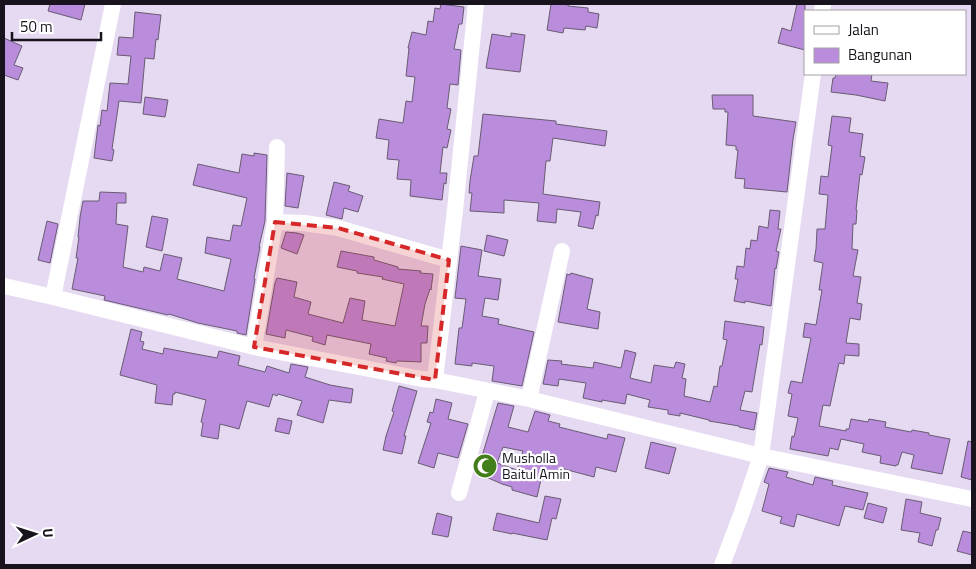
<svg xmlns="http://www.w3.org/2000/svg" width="976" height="569" viewBox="0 0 976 569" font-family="'Titillium Web',sans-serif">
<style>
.building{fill:#b98cdc;stroke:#685c72;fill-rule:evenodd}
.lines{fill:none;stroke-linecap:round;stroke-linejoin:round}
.minor{stroke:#fff;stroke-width:16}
.marked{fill:#d62828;fill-opacity:0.2;stroke:#d62828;stroke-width:4;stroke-dasharray:10 6;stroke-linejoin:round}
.labels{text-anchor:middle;stroke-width:4.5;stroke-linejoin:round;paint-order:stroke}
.poi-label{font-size:14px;fill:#18131c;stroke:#fff;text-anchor:start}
</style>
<rect width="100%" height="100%" fill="#e6d9f2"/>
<path class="building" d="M50,4H85L81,20L48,11Z
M441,4L464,7L462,24H459L454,49L461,50L458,85L450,84L447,108L451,109L447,129L451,130L447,148L443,147L440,173H447L446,184L444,183L442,200L410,196L411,180L397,179L399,160L387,159L389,140L376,138L379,119L403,123L406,101L412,102L415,77L406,76L409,48H408L412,32L426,35L428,21L433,22L435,8L440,9Z
M551,4H568V6L588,8V12L599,14L597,28L586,26L585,30L564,28L563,33L547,30Z
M797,4H805V50L778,43L782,28L791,31Z
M135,12L161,15L158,40L156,39L154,59L145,58L141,103L119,101L112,149L114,150L112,161L94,158L98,125L100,126L102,110L107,111L110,83L128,84L131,56L117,55L119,37L133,38Z
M511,33L525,35L520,72L486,68L492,34L511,37Z
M4,38L22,46L14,65L23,68L18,80L4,75Z
M836,74H872L871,81L888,83L885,101L856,95L831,92L833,78H835Z
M712,95H753V116L796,122L793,139L787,192L744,188L745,179L735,178L738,150H736V146L726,145L728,112H725V109H713Z
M145,97L168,100L165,117L143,114Z
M483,114L556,121V124L607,131L605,146L553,138L550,161H546L543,194L600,202L598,216L596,215L593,229L578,226L581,212L557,209L556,223L537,221L539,203L504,200V213L470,211L472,193H469L470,181L474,156H478Z
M832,116L851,118L849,132L863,134L860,156L865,157L862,175L860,174L856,210H857L856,224H853L852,249L858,250L853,276L861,277L857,303L862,304L860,320L850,318L846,343L859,344V356L845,355L844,364L839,363L830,406L823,405L819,426L846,431V429H849L851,419L868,422L869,419L886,422L885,427L911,432L912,430L929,433V435L950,439L942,474L911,468L914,455L902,452L898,465H896V466L880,463L881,456L862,452L864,444L841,439L838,450L830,448L828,456L790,449L792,436L794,437L798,418L788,416L792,394L788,393L791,381L802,383L811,338L803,337L805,323L816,325L822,290H819L823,263L814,261L816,249L817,229H825L828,195L819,194L821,176L828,177L832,146L828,145Z
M254,153L267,155L265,221L259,247H260L254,278L255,279L246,335L237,333V331L198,323L169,314L168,315L104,300L105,296L72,289L78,258H76L79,237H78L80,218V217L83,201H99L100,192L126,193V203H117L116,224L128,226L123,267L143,272L144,267L160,271L164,254L182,258L177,279L224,291L231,259L205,253L207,237L230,241L233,225L241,226L247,198L193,185L198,164L239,173L242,154L254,156Z
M287,173L304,176L298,208L285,206Z
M334,182L350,186L348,191L363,196L358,212L344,208L342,219L326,215Z
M770,210L780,211L778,229H781L776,251L779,252L776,269L775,268L771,306L745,301V303L734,301L738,279H735L737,266L744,267L746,248L750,249L751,240L757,241L759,226L768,228Z
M152,216L168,219L162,251L146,247Z
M47,221L58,224L50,263L38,260Z
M286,232L297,233L304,235L297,254L281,248Z
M487,235L508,240L504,256L484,251Z
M461,246L482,250L478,276L501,279L498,300L485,298L482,316L499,319L498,324L534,332L522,386L492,381L494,366L472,363V366L455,364L459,328H462L466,299L455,298Z
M341,251L374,257V260L398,267V269L421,271L420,273L433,274L431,290L430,289L425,304L421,326H428L427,343H421V362L397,361L396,363L386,361L387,358L369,354L371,344L327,335L325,345L312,341L313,337L286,330L285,338L266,334L275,283L277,278L297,282L294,297L311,302L308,314L343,323L350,298L365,301L362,320L395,326L404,284L382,279L383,277L357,273V271L337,267Z
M571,273L593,279L587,309L600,312L598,329L558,322L567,274L570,275Z
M725,321L764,327L762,345L760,344L752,392L745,391L740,410L757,413L754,430L739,427V426L709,421V420L680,413V416L668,414V410L648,407L650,400L627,394L625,404L602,400V402L583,398L586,383L559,379L558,386L543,384L548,360L562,361L561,364L593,368L594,362L621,368L625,350L636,353L630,378L651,383L654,365L674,368L676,362L685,364L682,378L686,379L684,396L710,402L714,386L717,387L720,366H722L727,340L723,339Z
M131,329L142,332L140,341L144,342L142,349L163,354L164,348L217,358L219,351L240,356L238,365L265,372L267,366L289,373L291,364L308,367L305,377L330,385L353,389L351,403L329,400L323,423L297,415L302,401L278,394L277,396L273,394L269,407L247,401L239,429L220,424L218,439L201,436L203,423L201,422L206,400L175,392V394H173L172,405L155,403L157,385L120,375Z
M399,386L417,391L404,436H406L402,454L383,450L386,436L394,412L392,411Z
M436,399L452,403L448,419L468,424L458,458L438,453L434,468L418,463L431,423L427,422L430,412L433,413Z
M498,403L514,406L508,427L528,432L535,411L550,415L548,421L560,424L559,427L607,439L608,434L625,438L616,472L596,467L594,477L564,469L561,481L542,475L537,497L512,490V487L502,484L477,473ZM503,447L523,451L517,470L497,463Z
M278,418L292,421L289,434L275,431Z
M968,441L972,442V480L961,477Z
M651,442L676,448L669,474L645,468Z
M769,468L788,472L786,477L813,485L815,477L833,481L832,485L868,493L863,510L845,506L839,526L797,514L794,527L780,523L782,517L762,511L769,484L764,482Z
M545,496L561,499L556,519L552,518L547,540L512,533V534L493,530L497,513L539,523Z
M906,499L922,502L920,513L941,518L938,530H936L932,546L918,542L920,533L901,530Z
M868,503L887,508L883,523L864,518Z
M437,513L452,517L448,537L432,534Z
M963,531L972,533V555L957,551Z"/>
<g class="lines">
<path class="minor" d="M822,11L823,4
M275,222L277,147
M4,286L53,297L254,347L422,379L435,380L529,399L761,456L972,499
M53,297L113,4
M254,347L275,222L304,223L338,228L449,260
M435,380L455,210L476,4
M529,399L562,251
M459,493L487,392
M722,565L742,512L761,456L813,74"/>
</g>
<path class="marked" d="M275,222L338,228L449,260L435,380L254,347Z"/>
<defs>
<symbol id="mosque-disc" viewBox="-11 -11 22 22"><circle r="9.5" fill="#427e19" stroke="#fff"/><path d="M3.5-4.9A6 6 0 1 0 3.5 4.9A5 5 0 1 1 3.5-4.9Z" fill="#fff"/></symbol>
</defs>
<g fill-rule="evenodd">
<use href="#mosque-disc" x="471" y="452" width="28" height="28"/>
</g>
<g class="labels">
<g class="poi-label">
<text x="502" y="463">Musholla<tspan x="502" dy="16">Baitul Amin</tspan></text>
</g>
</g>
<rect width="976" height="569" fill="none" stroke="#18131c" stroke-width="10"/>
<rect x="804" y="10" width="162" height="65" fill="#ffffff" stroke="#a3a1a4"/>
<rect x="814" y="26" width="25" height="8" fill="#ffffff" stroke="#a3a1a4"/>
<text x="848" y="35" font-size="15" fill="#18131c">Jalan</text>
<rect x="814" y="48" width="25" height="15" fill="#b98cdc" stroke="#a3a1a4"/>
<text x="848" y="60" font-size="15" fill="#18131c">Bangunan</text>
<g transform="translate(35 534) rotate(86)" stroke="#ffffff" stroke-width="4" paint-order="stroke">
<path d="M0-4L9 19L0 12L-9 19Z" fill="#18131c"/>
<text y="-8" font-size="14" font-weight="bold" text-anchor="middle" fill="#18131c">U</text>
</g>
<path d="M12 32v8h89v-8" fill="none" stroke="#18131c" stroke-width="2.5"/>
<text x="20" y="32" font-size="15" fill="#18131c" stroke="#ffffff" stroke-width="4" paint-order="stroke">50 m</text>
</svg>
